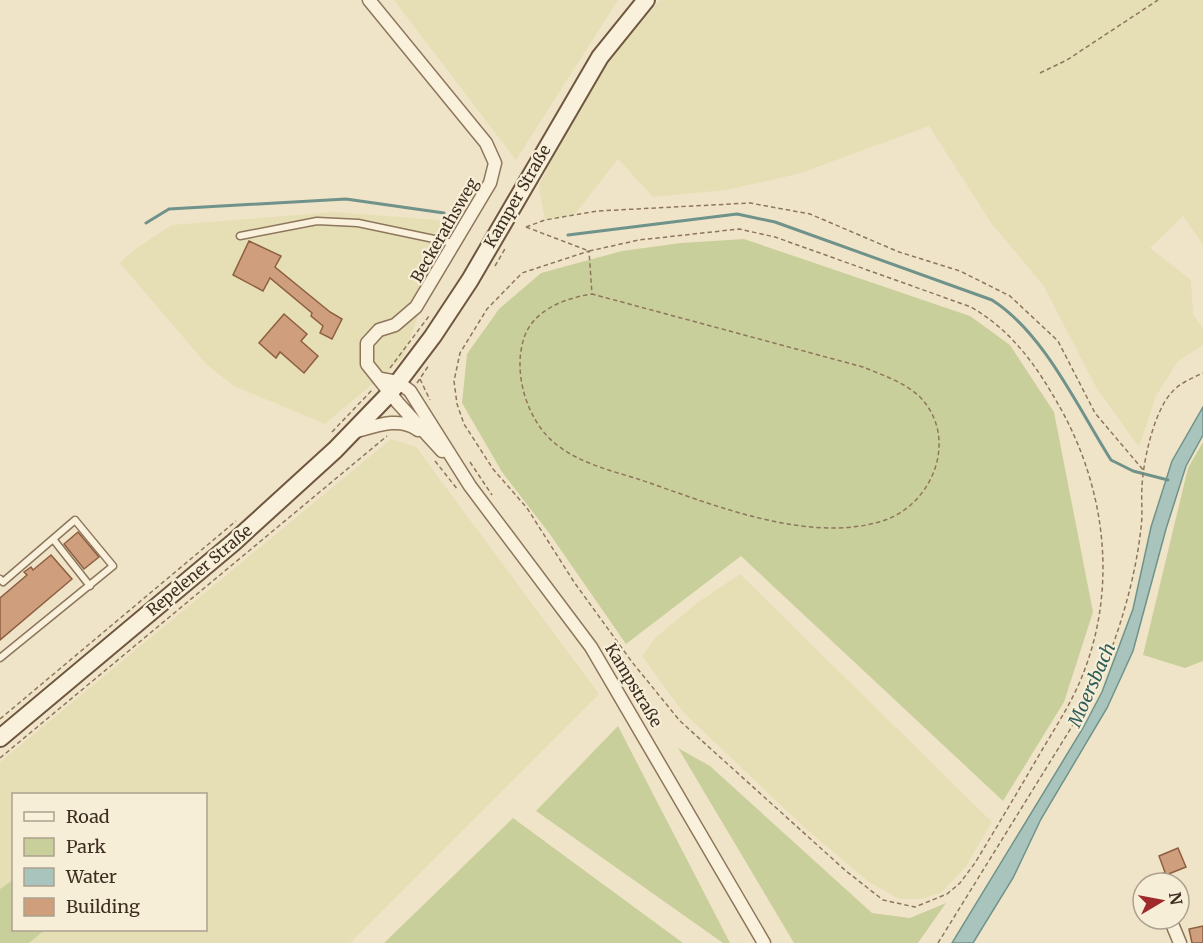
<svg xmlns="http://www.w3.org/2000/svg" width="1203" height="943" viewBox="0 0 1203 943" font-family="Merriweather,serif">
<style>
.farmland{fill:#e6deb5}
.green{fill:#c9cf9b}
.water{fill:#a9c4bc;stroke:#6f938a;stroke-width:1.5}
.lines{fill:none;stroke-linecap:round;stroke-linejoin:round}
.stream{stroke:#6f938a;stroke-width:3}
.building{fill:#cf9f7d;stroke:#8d5f41;stroke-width:1.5}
.lane-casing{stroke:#8d765c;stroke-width:9}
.street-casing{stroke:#8d765c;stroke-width:15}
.secondary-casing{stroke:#6f573f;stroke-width:20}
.path{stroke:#8d765c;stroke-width:1.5;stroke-dasharray:4.5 3;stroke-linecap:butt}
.lane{stroke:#faf1dc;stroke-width:6}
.street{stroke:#faf1dc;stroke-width:12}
.secondary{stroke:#faf1dc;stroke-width:16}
.labels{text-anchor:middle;stroke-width:4.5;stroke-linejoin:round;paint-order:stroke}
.street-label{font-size:16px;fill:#3d2e20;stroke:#f7eed8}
.water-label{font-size:18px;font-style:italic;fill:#2f5d5a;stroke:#f7eed8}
</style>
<rect width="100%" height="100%" fill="#f0e4c8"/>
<path class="farmland" d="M394,0H618L516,160Z
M660,0H1203V245L1183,216L1150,248L1191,280L1193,314L1203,329V345L1178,361L1156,396L1139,447L1096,387L1043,285L992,224L929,126L798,174L726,190L653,197L618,159L575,214L545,220L539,186L547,169L583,102L611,59Z
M334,212L452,221L403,358L325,424L234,386L206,364L120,263L135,249L172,225Z
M391,439L416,447L599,694L350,943H29L45,930H206V794H14L13,880L0,889V762Z
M740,574L992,822L966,866L942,892L922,899H899L869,882L806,829L683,712L642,656L655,638L697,603Z"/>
<path class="green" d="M744,239L970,316L1010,345L1054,412L1093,612L1064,702L1003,801L741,556L626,644L549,533L502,472L462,403L467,354L499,309L541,273L622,251L681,243Z
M1203,442V661L1185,668L1143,655L1188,468Z
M618,726L730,943H723L536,811Z
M678,748L710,766L872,913L910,918L946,903L918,943H794Z
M513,818L683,943H384Z
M13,880L14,930H45L29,943H0V889Z"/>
<path class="water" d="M1203,407V435L1186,466L1166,529L1133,651L1107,708L1041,819L1013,878L973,943H952L1083,728L1102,692L1133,609L1151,527L1172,461Z"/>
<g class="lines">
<path class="stream" d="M146,223L169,209L346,199L444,213
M568,235L737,214L775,222L992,300C1044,333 1078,408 1111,460L1133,471L1168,480"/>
</g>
<path class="building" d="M249,241L281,256L275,267L330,312L342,319L332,339L320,333L323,326L311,316L312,313L270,278L263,291L233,275Z
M284,314L307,334L301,341L318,356L304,373L280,352L276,358L259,343Z
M78,532L99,557L84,569L64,544Z
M51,555L72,579L0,640V598L27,575L24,572L31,567L33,570Z
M1178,848L1186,867L1166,875L1159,856Z
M1164,873L1168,883H1141V882Z
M1203,926V943H1192L1189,929Z"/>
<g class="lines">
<defs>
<path id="lane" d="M240,236L317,221L358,223L453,243
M53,539L90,586
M0,579L3,582L75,520L113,566L0,658"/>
<path id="street" d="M369,0L486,143L495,163L490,183L416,307L395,325L379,330L367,343V364L398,403L442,451
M381,379L398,382L410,391L470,486L591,647L764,943
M354,432C375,426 400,416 418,430
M1170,919L1180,943"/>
<path id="secondary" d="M0,738L234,542L335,450L390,393L433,336L470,280L600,57L646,0"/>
</defs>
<use href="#lane" class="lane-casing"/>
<use href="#street" class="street-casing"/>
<use href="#secondary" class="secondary-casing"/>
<path class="path" d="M1040,73L1067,60L1158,0
M526,227L589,251L639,240L739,229L775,237L971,307C1014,332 1038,368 1062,411C1106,492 1117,588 1083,674C1073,700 1057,725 1042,750C1020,788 998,825 975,863L960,883L947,894L915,907L883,900L846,871L680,721L632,662L574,582L527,508L493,469L464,424L457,404L454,381L460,353L487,309L522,273L589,251L592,294L863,367C882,375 904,382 919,396C961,438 932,508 879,522C805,543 711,504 641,480C613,471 581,464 557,445C528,423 512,374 524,338C533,310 565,298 592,294
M526,227L545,220L598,211L750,203L810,214L899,252L960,271L1010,296L1058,341L1095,413L1144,471
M495,266L506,247
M390,368L429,316
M420,379L430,400
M417,383L429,365
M332,432L372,390
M435,461L458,490
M470,462L492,495
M0,719L236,521
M0,758L387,436
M938,943L1097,686C1118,636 1135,582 1141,528C1143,514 1141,500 1142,487C1143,461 1154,411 1172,392C1180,383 1192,378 1203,373"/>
<use href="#lane" class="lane"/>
<use href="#street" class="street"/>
<use href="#secondary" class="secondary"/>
</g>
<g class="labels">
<g class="street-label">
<text transform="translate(517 196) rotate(-60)" y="6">Kamper Straße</text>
<text transform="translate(444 230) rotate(-60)" y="6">Beckerathsweg</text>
<text transform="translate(199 570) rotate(-40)" y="6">Repelener Straße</text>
<text transform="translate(634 685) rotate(59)" y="6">Kampstraße</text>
</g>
<g class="water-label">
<text transform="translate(1092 685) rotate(-66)" y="6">Moersbach</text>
</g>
</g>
<rect x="12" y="793" width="195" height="138" fill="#f7eed8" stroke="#ada18e" stroke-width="1.5"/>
<rect x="24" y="812" width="30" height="9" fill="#faf1dc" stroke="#ada18e" stroke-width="1.5"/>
<text x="66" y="823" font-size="18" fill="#3d2e20">Road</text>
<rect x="24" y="838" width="30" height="18" fill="#c9cf9b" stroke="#ada18e" stroke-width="1.5"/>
<text x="66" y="853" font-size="18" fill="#3d2e20">Park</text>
<rect x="24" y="868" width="30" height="18" fill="#a9c4bc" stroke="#ada18e" stroke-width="1.5"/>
<text x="66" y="883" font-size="18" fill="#3d2e20">Water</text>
<rect x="24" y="898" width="30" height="18" fill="#cf9f7d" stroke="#ada18e" stroke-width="1.5"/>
<text x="66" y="913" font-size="18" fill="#3d2e20">Building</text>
<g transform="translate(1161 901) rotate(80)"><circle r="28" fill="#f7eed8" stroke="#ada18e" stroke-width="1.5"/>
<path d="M0-4.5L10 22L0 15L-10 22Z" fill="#9e2a2b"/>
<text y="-9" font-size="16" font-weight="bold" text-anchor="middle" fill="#3d2e20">N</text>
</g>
</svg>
